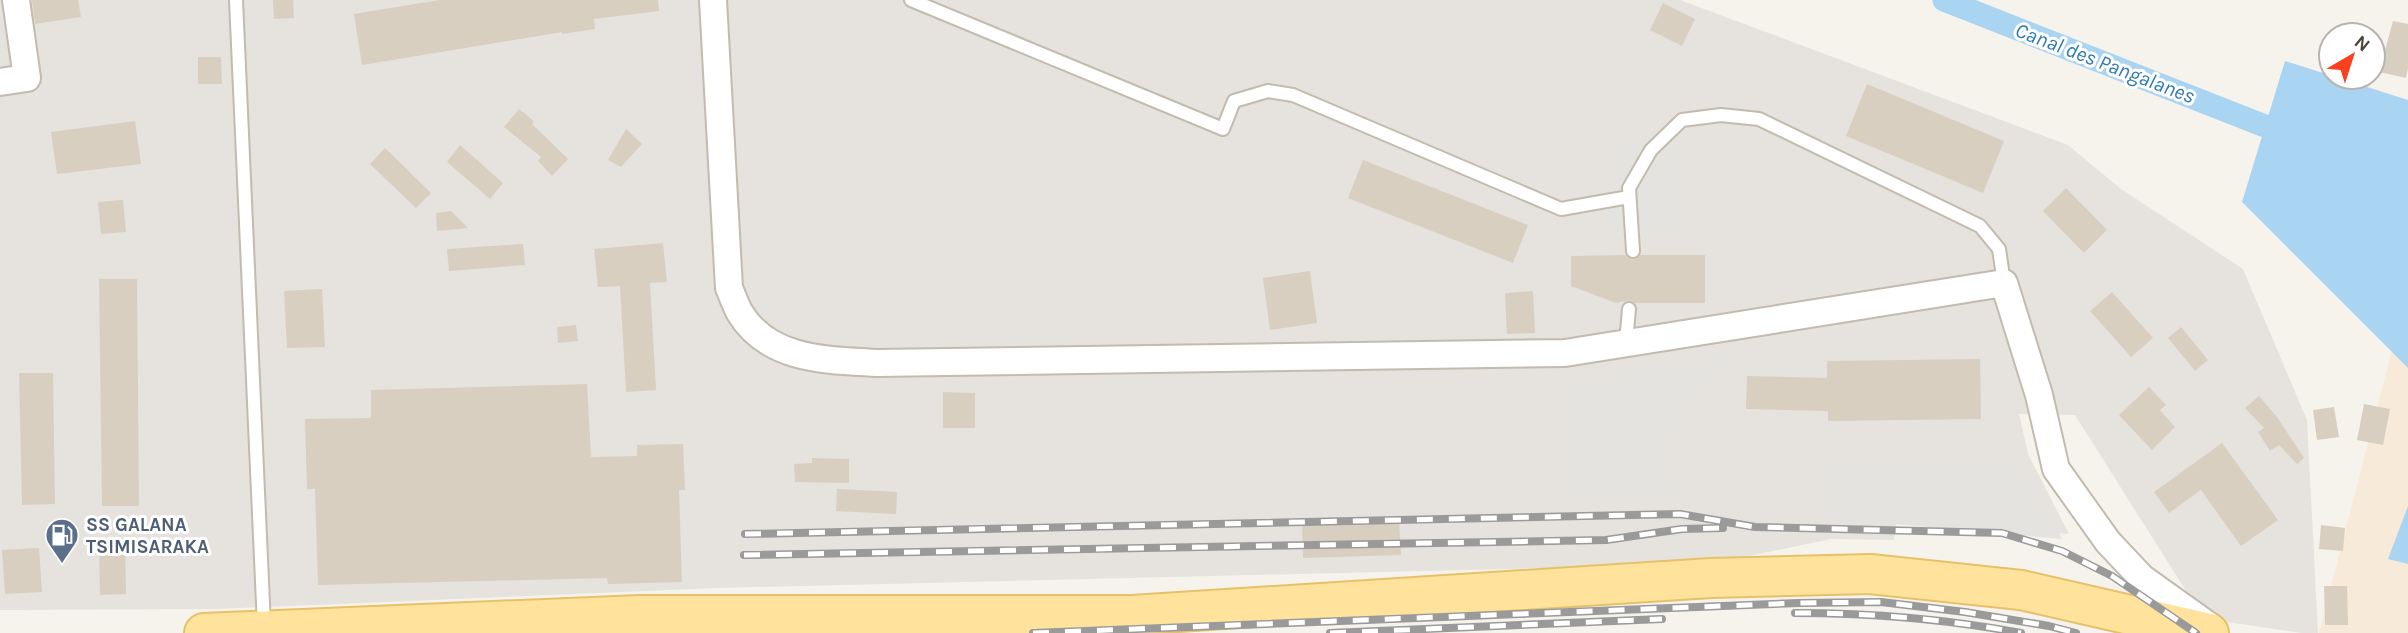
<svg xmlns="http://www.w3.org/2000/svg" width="2408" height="633" viewBox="0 0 2408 633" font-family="Karla,sans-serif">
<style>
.commercial{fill:#f7ead8}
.industrial{fill:#e6e2dd}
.parking{fill:#e5e3e0}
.water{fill:#a9d4f2}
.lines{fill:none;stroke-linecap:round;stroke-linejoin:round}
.canal{stroke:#a9d4f2;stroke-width:23}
.building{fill:#d8cfc1}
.lane-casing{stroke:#c2bbae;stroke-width:16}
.street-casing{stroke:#c2bbae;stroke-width:30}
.primary-casing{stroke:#e6c16a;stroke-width:42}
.lane{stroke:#fff;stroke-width:12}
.street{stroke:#fff;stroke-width:26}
.primary{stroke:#ffe39c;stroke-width:38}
.rail-casing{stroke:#9a9a9a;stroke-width:8}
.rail{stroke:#fff;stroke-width:5;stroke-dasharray:16;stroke-linecap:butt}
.labels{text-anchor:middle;stroke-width:6;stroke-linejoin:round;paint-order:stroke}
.service-label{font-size:19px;font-weight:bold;fill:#4e5e75;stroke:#fff;text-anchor:start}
.water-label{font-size:21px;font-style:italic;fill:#2e7ab2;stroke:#fff}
</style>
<rect width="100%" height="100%" fill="#f6f3ec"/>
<path class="commercial" d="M2408,288V633H2319Z"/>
<path class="industrial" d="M0,0H1680L2068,145L2121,189L2243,269L2307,420L2318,633H2302L2227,622L2193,602L2075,415L2019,414L2028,454L2069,534L1896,524L1894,540L1831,539L1710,564L717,588L216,609L0,610Z"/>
<path class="parking" d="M0,0H16L24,54L0,56Z
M1621,132L1678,138L1680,237L1602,238Z
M1740,351L1680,420L1672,448L1677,503L1559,507L1558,384Z
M1827,458L2024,467L2062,539L1828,518Z"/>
<path class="water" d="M2285,61L2408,100V368L2242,202Z
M2408,506V564L2388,559Z"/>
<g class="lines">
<path class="canal" d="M1944,0L2265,126"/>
</g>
<path class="building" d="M32,0H78L81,17L35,24Z
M273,0H293L294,18L274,19Z
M440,0H658L659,11L594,19L595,29L562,34V32L362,65L354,14Z
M1663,3L1695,19L1682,46L1650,30Z
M2393,21L2408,24V68L2406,78L2379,72Z
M198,57H221L222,84H198Z
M1867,84L2004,141L1983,193L1846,136Z
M519,109L534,121L532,124L568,159L552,176L538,161L541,157L504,127Z
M135,121L141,164L57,174L51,132Z
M626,129L642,144L621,167L608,160Z
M460,145L503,183L490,199L447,162Z
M385,148L431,193L416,208L370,164Z
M1363,160L1528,225L1513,263L1348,198Z
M2066,188L2107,230L2084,253L2043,211Z
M123,200L126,232L101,234L98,202Z
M451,211L468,228L437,231L436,213Z
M663,243L667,282L650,283L656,390L626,392L620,286L598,287L594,249Z
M523,244L525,265L449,271L447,249Z
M1625,255L1633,260L1641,255H1705V303H1635L1629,300L1616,303L1571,286V256Z
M1310,271L1317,323L1270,330L1263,278Z
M99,279H137L139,506H102Z
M322,289L325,347L287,348L284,291Z
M1533,291L1535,333L1507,334L1505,293Z
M2112,292L2153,338L2131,357L2090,311Z
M576,325L578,341L558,343L557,327Z
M2181,327L2208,360L2195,371L2168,338Z
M1980,359L1981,419L1828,421V411L1746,409L1747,376L1827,378V361Z
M19,373H53L55,504L22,505Z
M587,384L591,457L637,456V445L683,444L685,490H679L682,582L608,584L607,578L318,585L315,489H307L305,419L371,418V390Z
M2149,387L2166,405L2160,410L2175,427L2152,450L2119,415Z
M943,392L975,393V428H943Z
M2259,396L2277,417L2304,458L2297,464L2279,445L2270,451L2258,432L2264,428L2245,408Z
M2364,404L2390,409L2383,445L2357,440Z
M2334,407L2339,437L2317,440L2313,410Z
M2222,443L2278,520L2241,546L2201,490L2169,513L2154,492Z
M812,458L849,459V483L795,482L794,464L812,463Z
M837,489L897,492L896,514L836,511Z
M1399,519L1401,555L1303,558L1302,522Z
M2321,525L2345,528L2343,551L2319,549Z
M99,542H125L126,594L100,595Z
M39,548L42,592L5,594L2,550Z
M2324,586H2347L2348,625H2325Z"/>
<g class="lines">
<defs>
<path id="lane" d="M236,0L264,626
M911,0L1223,129L1234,101L1268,91L1293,95L1561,209L1629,197
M1633,251L1629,188L1651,150L1682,120L1721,115L1759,119L1980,226L1999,249L2004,283
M1626,343L1629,309"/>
<path id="street" d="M713,0L729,288C733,297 736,306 740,313C769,361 828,360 877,363L1565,353L2004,283L2039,395L2056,469L2108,542L2142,578L2212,628
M0,82L27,78L16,0"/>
<path id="primary" d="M204,633L640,615H1132L1711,578L1870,574L2021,590L2209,633"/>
</defs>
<use href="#lane" class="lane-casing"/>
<use href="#street" class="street-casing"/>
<use href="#primary" class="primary-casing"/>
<use href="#lane" class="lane"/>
<use href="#street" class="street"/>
<use href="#primary" class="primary"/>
<defs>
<path id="rail" d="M745,534L1680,514L1755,527L2002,533L2062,551L2112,576L2196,633
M744,555L1606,540L1682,529L1723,528
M1795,613C1871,613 1946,619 2021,633
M1033,633L1799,603L1881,602L1965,612L2049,626L2076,633
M1330,633L1662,619"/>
</defs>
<use href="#rail" class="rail-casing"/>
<use href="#rail" class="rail"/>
</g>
<defs>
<symbol id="fuel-pin" viewBox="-11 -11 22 30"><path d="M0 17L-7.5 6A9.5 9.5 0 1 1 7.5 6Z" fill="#5c6f8a" stroke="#fff"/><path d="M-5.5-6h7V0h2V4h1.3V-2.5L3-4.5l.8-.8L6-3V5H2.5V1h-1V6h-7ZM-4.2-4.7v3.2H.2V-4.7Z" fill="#fff"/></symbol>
</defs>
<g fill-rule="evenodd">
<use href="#fuel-pin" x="43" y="516" width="38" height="52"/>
</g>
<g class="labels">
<g class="service-label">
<text x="86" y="531">SS GALANA<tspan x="86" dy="22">TSIMISARAKA</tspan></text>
</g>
<g class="water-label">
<text transform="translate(2105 63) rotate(21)" y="7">Canal des Pangalanes</text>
</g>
</g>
<g transform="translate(2352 56) rotate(39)"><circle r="33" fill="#ffffff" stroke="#b7b4b0" stroke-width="2"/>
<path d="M0-5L12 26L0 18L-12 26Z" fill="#fc3f1d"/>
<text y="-10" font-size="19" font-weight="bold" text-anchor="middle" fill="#4b4439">N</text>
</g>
</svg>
